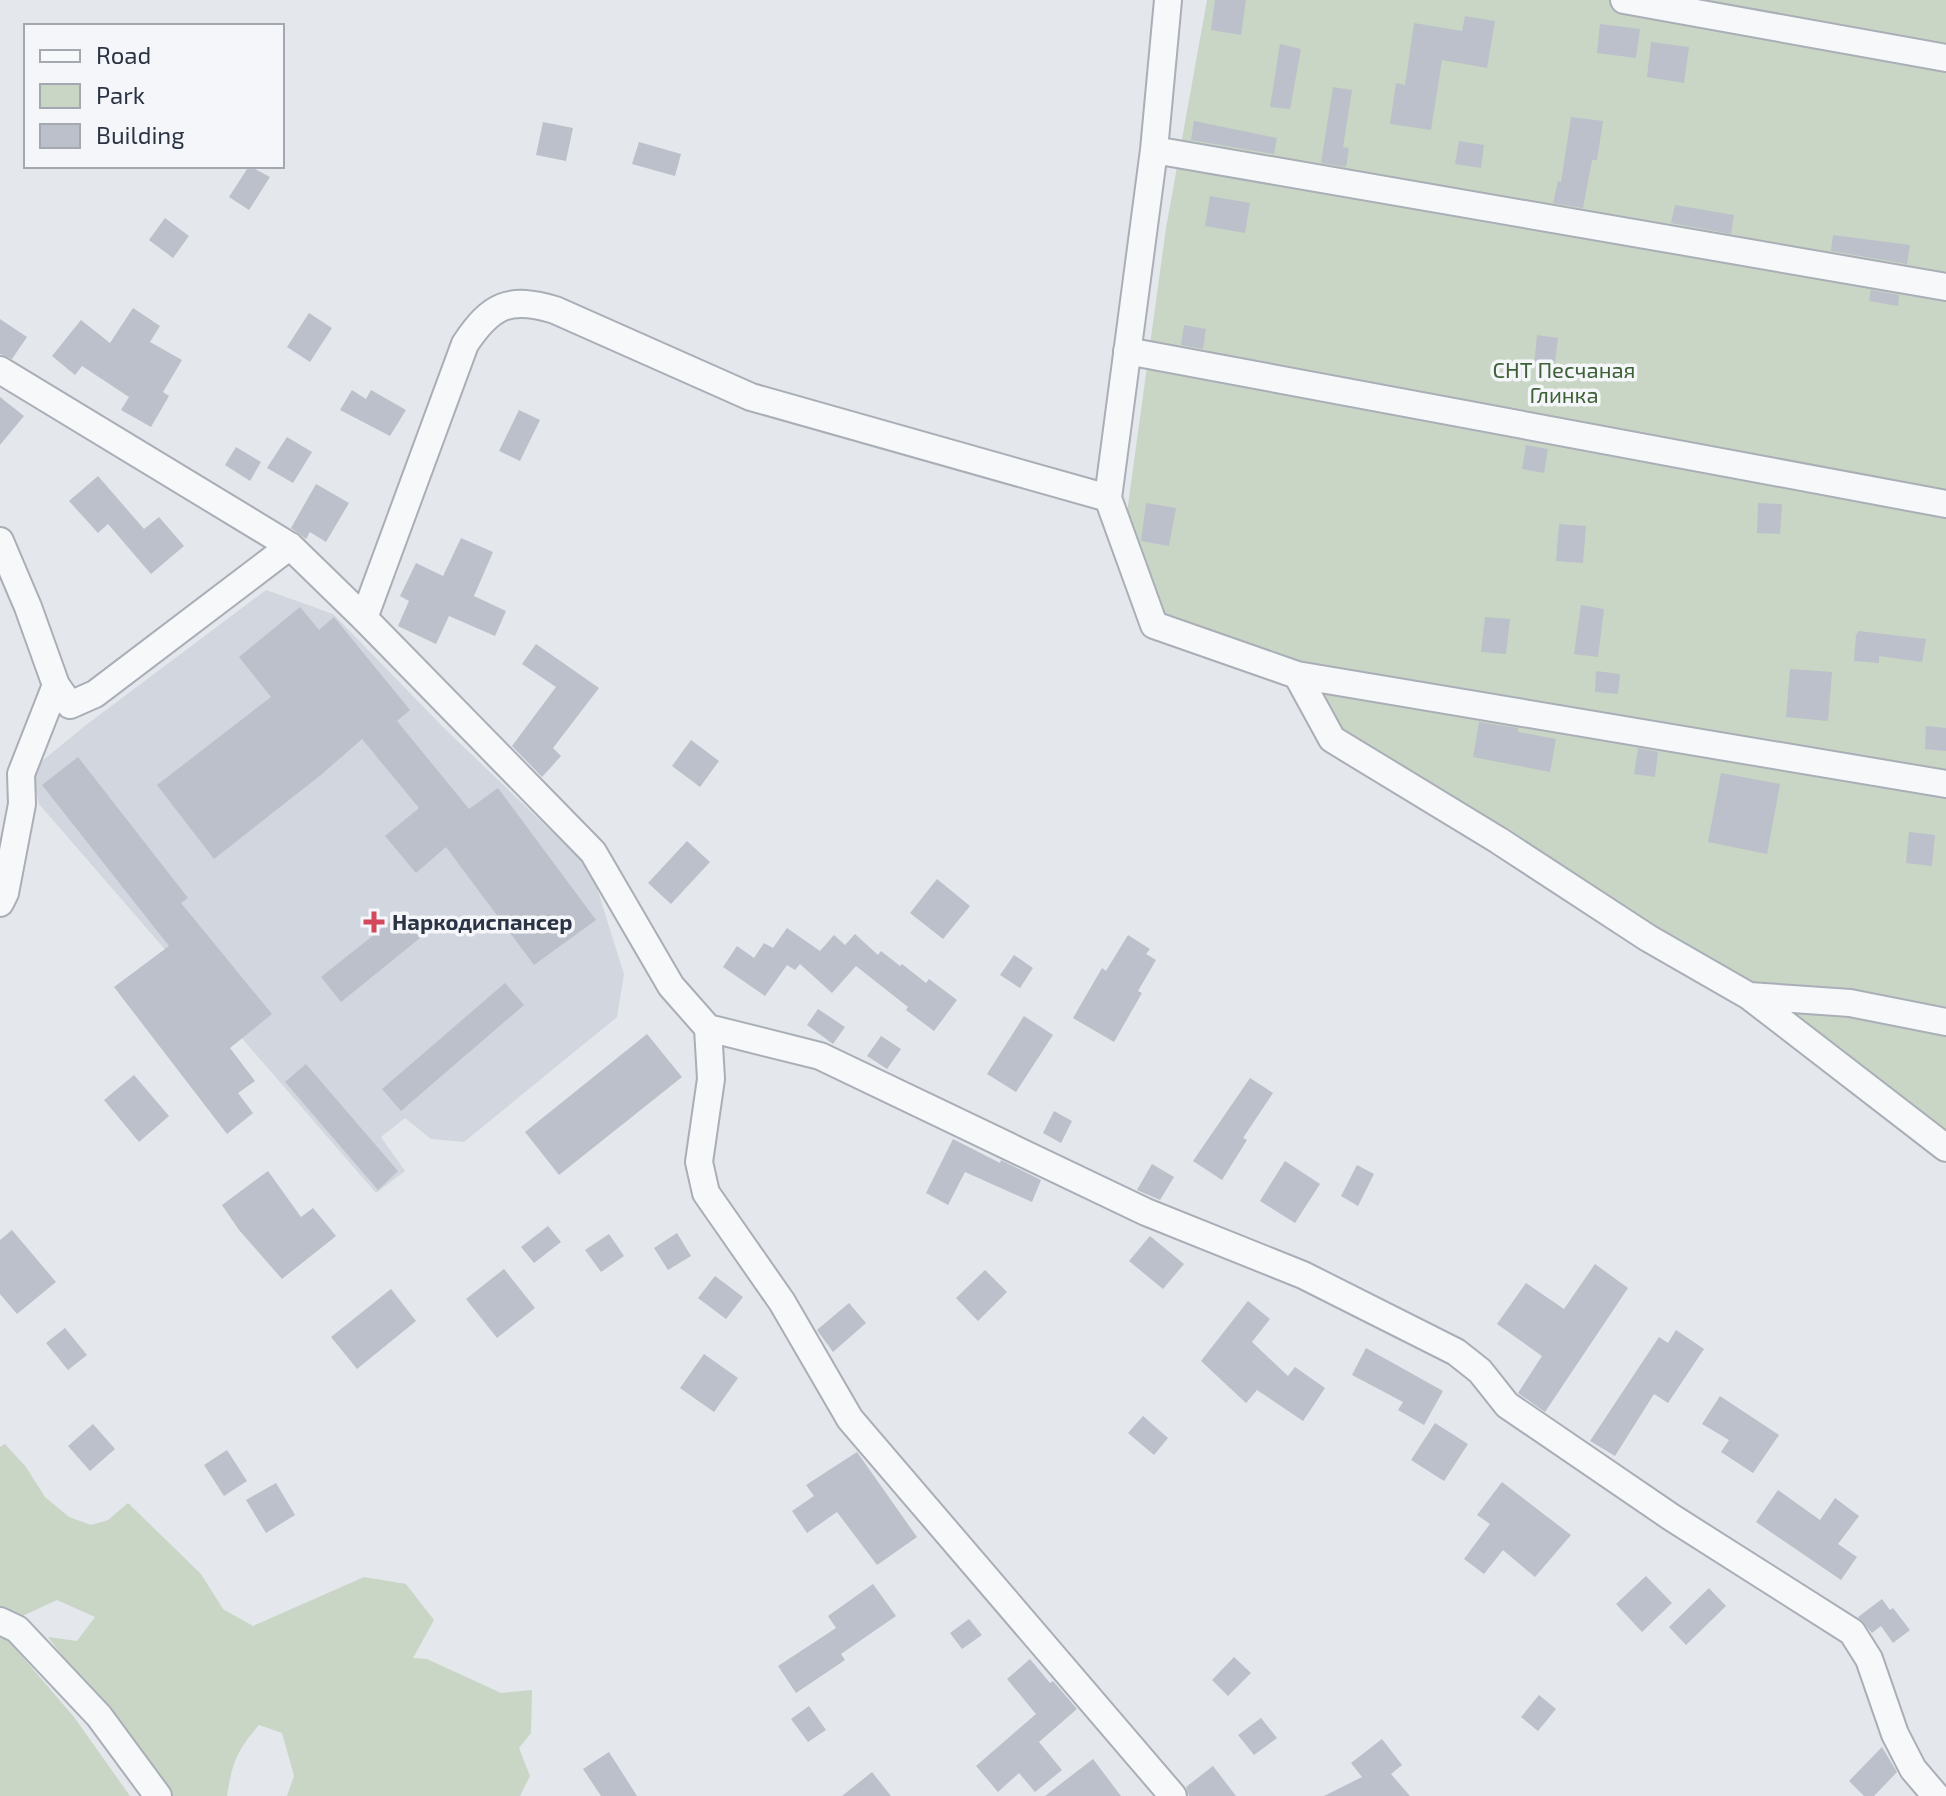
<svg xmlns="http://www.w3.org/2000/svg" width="1946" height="1796" viewBox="0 0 1946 1796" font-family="'Exo 2',sans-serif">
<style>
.built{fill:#d2d6de}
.green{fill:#c9d6c5}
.building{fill:#bbc0ca}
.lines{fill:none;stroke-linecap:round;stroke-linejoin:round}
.minor-casing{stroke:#a9aeb7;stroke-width:30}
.minor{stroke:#f7f8fa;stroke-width:26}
.poi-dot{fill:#d1495b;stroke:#f4f6f9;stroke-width:3}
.labels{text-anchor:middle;stroke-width:7;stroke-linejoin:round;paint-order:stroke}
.park-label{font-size:22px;fill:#3f6138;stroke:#f4f6f9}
.poi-label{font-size:22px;font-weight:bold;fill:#2b3445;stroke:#f4f6f9;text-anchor:start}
</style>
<rect width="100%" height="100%" fill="#e4e7ec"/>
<path class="built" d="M266,590L333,614L446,730L591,869L624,974L617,1017L464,1142L431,1139L405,1118L381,1137L405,1171L376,1193L39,804L31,770L86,725Z"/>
<path class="green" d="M1207,0H1946V1135L1336,731L1303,662L1162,615L1126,520L1166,228Z
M5,1444L26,1467L45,1497L69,1517L91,1525L108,1520L128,1503L201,1574L223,1609L253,1626L364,1577L406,1584L434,1620L413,1658L427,1659L501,1693L532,1690L531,1733L519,1748L530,1776L520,1796H287L294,1776L282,1733L259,1725C237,1750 232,1763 227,1796H172L124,1729L94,1698L48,1637L77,1641L95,1617L57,1600L16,1619L0,1606V1447Z
M0,1638L8,1640L74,1717L130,1796H0Z"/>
<path class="building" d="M1215,0H1246L1241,35L1211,30Z
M1465,16L1495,21L1487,68L1442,60L1431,130L1390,124L1396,83L1405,85L1414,23L1462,31Z
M1600,24L1640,29L1636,58L1597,53Z
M1651,42L1689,47L1684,83L1647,77Z
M1280,44L1301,49L1290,109L1270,107Z
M1333,87L1352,90L1343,147L1349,148L1346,167L1321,163Z
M1571,117L1603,121L1597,160H1592L1583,208L1553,203L1558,181L1561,182Z
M1194,121L1277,138L1274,154L1191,140Z
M543,122L573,128L566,161L536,155Z
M1459,141L1484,145L1481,168L1455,164Z
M639,142L681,154L675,176L632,164Z
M249,166L270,177L249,210L229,197Z
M1210,196L1250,203L1245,233L1205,226Z
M1675,205L1734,215L1731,234L1671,223Z
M165,218L189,236L173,258L149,240Z
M1833,235L1910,245L1907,264L1831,251Z
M1871,290L1899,295L1898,306L1869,301Z
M133,308L160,326L150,342L182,360L163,392L169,396L151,427L121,410L129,397L82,366L75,375L52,356L81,320L110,343Z
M309,313L332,328L310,362L287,347Z
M0,319L27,337L12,359L0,354Z
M1184,325L1206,329L1203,349L1181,345Z
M1537,335L1558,338L1554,369L1534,367Z
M352,390L366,399L371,390L406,410L390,436L340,410Z
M0,397L24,416L0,445Z
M519,410L540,420L520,461L499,451Z
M287,437L312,452L293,483L267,468Z
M1526,445L1548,449L1544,473L1522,469Z
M236,447L261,462L250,481L225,465Z
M98,476L144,529L159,517L184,546L151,574L108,524L98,533L69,501Z
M316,484L349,503L326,542L310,532L306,539L291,528Z
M1146,503L1176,508L1169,546L1141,541Z
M1758,503L1782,504L1780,534L1757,533Z
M1559,524L1586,526L1583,563L1556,561Z
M461,538L493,552L474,596L506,611L495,636L449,616L436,644L398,626L409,601L400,596L416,563L443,576Z
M1581,605L1604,609L1598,657L1574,654Z
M300,607L319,630L334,617L410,710L397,721L469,809L498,788L596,920L534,965L446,847L416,873L385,836L419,808L362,739L322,774L214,859L157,785L271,697L239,657Z
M1485,617L1510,619L1506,654L1481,652Z
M1859,631L1926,639L1922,662L1879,656V663L1854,661L1856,635Z
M536,644L599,688L553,748L561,756L542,777L512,746L556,687L522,664Z
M1790,669L1832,672L1828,721L1786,717Z
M1596,671L1620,674L1618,694L1595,692Z
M1479,722L1518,728V732L1556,739L1550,772L1473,757Z
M1926,726L1946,728V751L1925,749Z
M691,740L719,761L700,787L672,766Z
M1638,748L1658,752L1655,777L1634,774Z
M78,757L188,898L181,903L272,1014L230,1048L255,1081L238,1093L253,1113L227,1134L114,987L169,946L42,785Z
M1721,773L1780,784L1767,854L1708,842Z
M1909,832L1935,835L1932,866L1906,863Z
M687,841L710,862L671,904L648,883Z
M937,879L970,906L943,939L910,913Z
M400,914L420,938L341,1002L321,977Z
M787,928L820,951L834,935L845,945L855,934L878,955L881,951L900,966L902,964L926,983L929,979L957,1000L934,1031L906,1010L908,1007L856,966L832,993L800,964L795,970L787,965L765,996L723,967L737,946L754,958L764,943L773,948Z
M1128,935L1150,949L1146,954L1156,960L1138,991L1142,993L1114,1042L1073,1018L1102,968L1106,971Z
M1014,955L1033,968L1020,988L1000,975Z
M505,983L524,1005L401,1111L382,1089Z
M818,1009L845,1027L833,1044L807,1025Z
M1024,1016L1053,1035L1016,1092L987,1074Z
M647,1034L682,1077L559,1175L525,1132Z
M881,1036L901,1049L887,1069L867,1056Z
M306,1064L398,1171L378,1190L285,1082Z
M134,1075L169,1116L139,1142L104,1100Z
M1250,1078L1273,1093L1243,1138L1247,1140L1222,1180L1193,1161Z
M1054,1111L1072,1121L1061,1143L1043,1133Z
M953,1139L1000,1163L1001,1160L1041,1180L1032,1202L965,1172L948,1205L926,1193Z
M1285,1161L1320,1184L1295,1223L1260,1201Z
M1152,1164L1174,1177L1160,1200L1137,1190Z
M1357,1165L1374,1174L1358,1206L1341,1196Z
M268,1171L301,1217L313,1208L336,1236L282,1279L239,1230L222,1205Z
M548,1226L561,1242L534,1263L521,1247Z
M12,1230L56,1282L17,1314L0,1294V1240Z
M677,1233L691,1256L668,1270L654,1248Z
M609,1234L624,1256L601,1272L585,1250Z
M1150,1236L1184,1264L1163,1289L1129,1261Z
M1595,1264L1628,1288L1545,1412L1518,1393L1542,1356L1497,1324L1526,1283L1564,1309Z
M504,1269L535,1308L497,1338L466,1299Z
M985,1270L1007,1292L978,1321L956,1298Z
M715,1276L743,1297L726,1319L698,1298Z
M391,1289L416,1321L357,1369L331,1337Z
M1248,1301L1270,1319L1252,1342L1288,1376L1295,1367L1325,1388L1303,1421L1257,1390L1246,1403L1201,1361Z
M849,1303L866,1323L833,1352L817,1330Z
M65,1328L87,1355L68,1370L46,1343Z
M1676,1330L1704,1349L1668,1403L1654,1394L1615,1456L1590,1441L1659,1337L1668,1343Z
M1366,1348L1443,1391L1424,1425L1398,1410L1403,1402L1352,1375Z
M704,1354L738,1378L714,1412L680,1388Z
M1720,1396L1779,1435L1753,1473L1721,1452L1729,1440L1702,1424Z
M1143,1416L1168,1438L1154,1455L1128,1433Z
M1435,1423L1468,1444L1444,1481L1411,1460Z
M93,1424L115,1449L90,1471L68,1446Z
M227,1450L247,1481L224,1496L204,1465Z
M857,1452L917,1537L877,1565L837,1512L807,1533L792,1511L814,1496L806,1485Z
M1502,1482L1571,1535L1535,1577L1503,1550L1484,1574L1464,1559L1490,1524L1477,1515Z
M276,1483L295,1515L266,1533L246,1500Z
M1778,1490L1820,1520L1835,1498L1859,1516L1838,1544L1857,1557L1841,1580L1756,1522Z
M1646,1576L1672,1603L1642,1632L1616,1604Z
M873,1584L896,1616L841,1654L845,1660L796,1693L778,1666L836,1628L828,1616Z
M1709,1588L1726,1606L1686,1645L1669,1627Z
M1882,1599L1890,1610L1893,1608L1910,1630L1893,1643L1881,1626L1872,1633L1858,1617Z
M969,1619L982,1635L962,1649L950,1633Z
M1234,1657L1251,1673L1228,1696L1212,1680Z
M1030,1659L1050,1683L1053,1681L1077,1709L1039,1742L1062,1770L1035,1792L1019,1773L998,1792L976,1766L1036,1714L1007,1679Z
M1539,1695L1556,1709L1538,1731L1521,1717Z
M809,1706L826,1730L808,1742L791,1719Z
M1261,1718L1277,1738L1254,1755L1238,1735Z
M1382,1739L1402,1765L1391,1774L1410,1796H1324L1362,1777L1351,1763Z
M1882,1747L1897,1772L1874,1796H1864L1849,1781Z
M609,1752L637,1796H601L583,1769Z
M1093,1759L1121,1796H1045Z
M1213,1766L1236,1796H1189L1186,1787Z
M872,1772L891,1796H842Z"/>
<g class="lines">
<defs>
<path id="minor" d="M1168,0L1154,150L1108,498L1154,625L1297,675L1332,739L1498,840L1648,938L1749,996L1850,1003L1946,1022
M1624,0L1946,58
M1154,150L1946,287
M1127,351L1946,504
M0,370L290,546L364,618L593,852L671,986L708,1028L820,1056L1146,1212L1303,1275L1456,1352L1480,1371L1507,1405L1671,1517L1852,1632L1869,1659L1895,1734L1913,1769L1936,1796
M0,541L28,607L56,685L21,774L22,804L5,893L0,903
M364,618L465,344C491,305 509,296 555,310L751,397L1108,498
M1297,675L1946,784
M56,685L70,705L95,694L290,546
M1749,996L1946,1148
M708,1028L711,1079L699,1162L706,1193L782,1302L850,1419L1173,1796
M0,1621L17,1629L99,1716L158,1796"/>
</defs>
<use href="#minor" class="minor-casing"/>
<use href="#minor" class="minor"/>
</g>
<path class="poi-dot" d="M370 910h8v8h8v8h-8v8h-8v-8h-8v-8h8z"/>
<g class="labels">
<g class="park-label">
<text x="1564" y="378">СНТ Песчаная<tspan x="1564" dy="25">Глинка</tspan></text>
</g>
<g class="poi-label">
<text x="392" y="930">Наркодиспансер</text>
</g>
</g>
<rect x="24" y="24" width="260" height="144" fill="#f4f6f9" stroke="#a4a8b1" stroke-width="2"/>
<rect x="40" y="50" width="40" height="12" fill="#f7f8fa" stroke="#a4a8b1" stroke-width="2"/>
<text x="96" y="64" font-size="24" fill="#2b3445">Road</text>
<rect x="40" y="84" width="40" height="24" fill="#c9d6c5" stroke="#a4a8b1" stroke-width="2"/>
<text x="96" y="104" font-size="24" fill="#2b3445">Park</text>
<rect x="40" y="124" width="40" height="24" fill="#bbc0ca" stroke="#a4a8b1" stroke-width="2"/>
<text x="96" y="144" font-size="24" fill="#2b3445">Building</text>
</svg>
